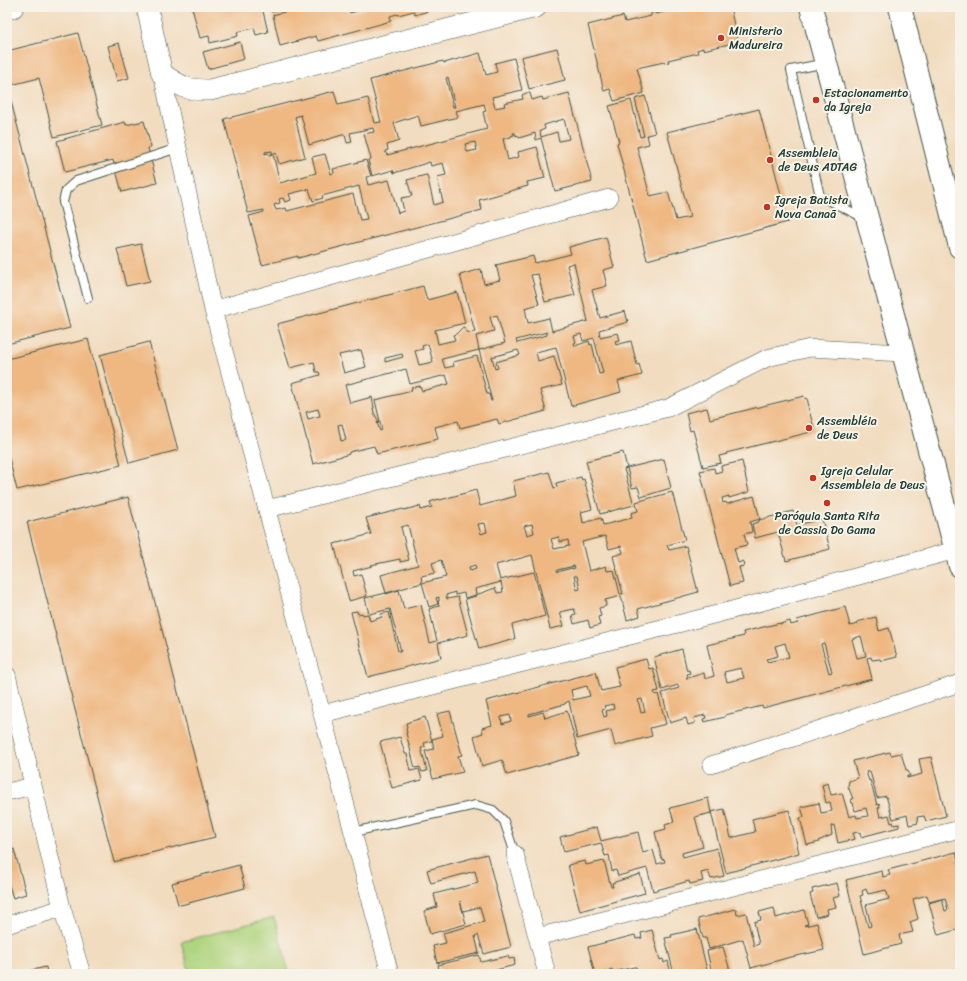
<svg xmlns="http://www.w3.org/2000/svg" width="967" height="981" viewBox="0 0 967 981" font-family="Sriracha,sans-serif">
<style>
.green{fill:#afd47e;stroke:#678859}
.building{fill:#efb882;fill-rule:evenodd}
.lines{fill:none;stroke-linecap:round;stroke-linejoin:round}
.service-casing{stroke:#3f5549;stroke-width:10}
.minor-casing{stroke:#3f5549;stroke-width:18}
.tertiary-casing{stroke:#3f5549;stroke-width:22}
.secondary-casing{stroke:#3f5549;stroke-width:24}
.service{stroke:#fff;stroke-width:8}
.minor{stroke:#fff;stroke-width:17}
.tertiary{stroke:#fff;stroke-width:21}
.secondary{stroke:#fff;stroke-width:22}
.poi-dot{fill:#c8321e;stroke:#f7f3e8;stroke-width:1.5}
.labels{text-anchor:middle;stroke-width:4;stroke-linejoin:round;paint-order:stroke}
.poi-label{font-size:12px;fill:#1f3d34;stroke:#f7f3e8;text-anchor:start}
</style>
<rect width="100%" height="100%" fill="#f7f3e8"/>
<filter id="ink" filterUnits="userSpaceOnUse"><feTurbulence type="fractalNoise" baseFrequency=".025" numOctaves="2"/><feDisplacementMap in="SourceGraphic" scale="8" xChannelSelector="R" yChannelSelector="G"/><feConvolveMatrix kernelMatrix="1 2 1 2 8 2 1 2 1" color-interpolation-filters="sRGB"/></filter>
<filter id="wash" filterUnits="userSpaceOnUse"><feTurbulence type="fractalNoise" baseFrequency=".012" numOctaves="4" result="noise"/><feDisplacementMap in="SourceGraphic" scale="16" xChannelSelector="R" yChannelSelector="G"/><feGaussianBlur stdDeviation="0.9" result="paint"/><feColorMatrix in="noise" values="0 0 0 0 0 0 0 0 0 0 0 0 0 0 0 0 0 1.4 0 .05"/><feComposite in="paint" operator="in"/></filter>
<g filter="url(#wash)">
<rect width="100%" height="100%" fill="#f2dcbf"/>
<path class="green" d="M274,917L289,972L280,974H190L181,942Z"/>
<g id="blocks">
<path class="building" d="M195,7H262L268,32L256,35L254,28L237,32L238,36L210,43L209,36L200,38L192,8Z
M270,7H287V8L271,12Z
M303,7H348L350,13L372,7H426L428,11L415,15L414,11L398,15L397,14L390,16L391,21L355,31L318,41L316,36L280,46L273,15Z
M683,7H730L738,42L703,50V48L697,50L698,53L668,60L669,62L664,63V62L637,68L644,93L614,101L610,89L604,91L588,25L623,16L625,22L651,16V13L655,12L656,14Z
M78,33L102,125L54,137L39,78L7,86V51Z
M240,42L244,59L208,69L203,52Z
M119,43L129,78L117,81L108,46Z
M557,48L565,80L529,89L521,57Z
M480,53L486,75L497,72L495,63L514,58L522,90L492,97L495,108L505,106L504,103L523,99L522,95L526,93H530L532,100L542,97L543,100L569,93L592,182L555,191L541,138L536,140L535,133L519,138L518,135L516,136L515,133H513L514,135L511,136V137L503,139L508,160L519,157L518,152L537,147L545,178L527,182L528,186L479,200L482,210L298,258V256L262,265L249,216L264,212V210L248,213L224,119L334,91L338,105L368,98L374,123L381,122L370,80L443,61L444,63ZM448,77L455,107H453L446,78ZM484,104L486,111L483,112L487,129L387,155L385,151L388,150L387,145L399,141L394,123L418,115L421,126L458,117L456,111ZM301,115L309,145L342,135H345L347,143L352,142L350,133L373,128L374,132L364,134L371,159L368,160L372,176L393,170L394,173L430,162L431,166L443,163L446,175L437,177L443,202L434,205L427,175H426L407,180L412,196L401,198L404,211L398,213L389,180L368,185L366,177L371,176L366,160L333,169L334,173L331,174L325,154L312,157L316,173L280,183L273,154L269,155L268,153L265,154V152L272,151V154L276,153L279,164L305,157L295,117ZM564,119L569,139L559,141L557,132L541,137L540,131L545,129L544,125ZM475,142L477,150L467,152L465,144ZM359,186L367,219L360,220L353,194L287,211L286,208L276,210L274,205L280,203L279,199L283,198L285,202L291,200L289,194L309,189L313,201L323,198L322,196Z
M7,86L70,328L7,344Z
M645,96L655,133L647,135L649,144L637,147L650,196L668,192L676,220L690,217L667,132L759,109L788,222L647,260L617,143L619,142L609,106L631,100L640,137L644,136L635,99Z
M144,121L151,147L148,148L157,183L122,192L113,160L65,172L57,141L125,122L126,125Z
M606,237L614,267L603,270L607,286L592,290L600,318L625,311L628,322L599,330L600,337L618,333L620,340L615,341L616,345L631,341L637,365L639,364L642,375L618,381L621,392L571,406L556,347L536,352L538,361L554,356L562,385L540,390L546,411L499,424L497,419L460,428L458,421L435,427L438,439L377,454L374,446L349,452V454L346,455L313,464L292,383L320,375L319,372H316L314,362L290,368L277,324L423,286L427,300L457,292L465,323L435,330L438,344L455,340L453,335L456,334L463,327H464L466,332H468L469,333L475,332L460,275L481,269L484,284L500,280L496,265L533,256L535,263L571,254L569,247ZM574,263L588,321L552,331L549,318L528,323L525,308L539,304L531,275L538,274L545,302L575,295L567,265ZM497,315L505,343L479,350L492,401H491L489,394H487L477,356L453,362L454,366L445,368L442,359L479,350L476,336L494,331L490,317ZM547,332V335L517,343L516,340ZM581,334L583,341L594,338L603,373L599,374L592,344L590,345L589,341L575,346L574,343L576,342L574,336ZM428,344L433,362L419,365L415,351L423,349L422,346ZM361,350L366,367L344,373L339,355ZM518,350L520,355L496,362L498,368L495,369L492,357ZM402,354L403,357L385,362V358ZM406,369L410,384L446,375L449,384L422,391L420,386L411,388L412,391L375,400L382,430L380,431L377,422H379L374,413L373,408H374L372,397L350,403L345,385ZM318,409L320,416L308,419L306,412ZM342,424L346,440L341,441L338,425Z
M141,244L150,281L126,286L117,249Z
M88,339L121,465L17,490L7,450V359Z
M149,342L178,450L129,463L100,355Z
M804,396L805,399L807,398L809,407H808L815,431L726,453L727,454L719,456L721,463L703,467L693,430L690,431L686,413L707,408L710,419Z
M623,452L627,468L664,459L671,488L641,497L638,487L632,488L627,468L624,469L634,505L600,514L586,461Z
M742,461L749,492L729,498V496L722,498L723,503L726,502L727,504L754,496L760,519L750,522L752,532L744,534L747,545L734,548L738,563L743,561L744,566L739,567L743,583L730,586L700,471L714,468L715,473L722,471L721,466Z
M549,472L554,488L557,487L556,483L581,477L582,480L584,479L592,509L581,512L583,523L601,518L603,525L632,518L631,513L638,511L636,502L672,492L685,540L667,545L669,550L686,546L698,592L638,609L640,616L627,620L621,596L605,600L606,606L599,608L601,616L598,617L600,625L590,628L588,620L574,624L572,615L576,614L574,609L560,612L564,626L550,629L532,555L496,565L500,580L534,572L545,616L512,625L515,639L479,649L465,599L476,596V595L465,598L464,593L455,595V592L446,595L447,599L458,597L468,635L438,643L441,658L368,677L351,612L357,611L358,614L362,613L363,615L368,614L370,621L382,617L381,614L389,612L398,651H401L390,609L369,614L365,598L386,593L381,575L418,565L408,525L401,527L409,560L400,562V559L371,565L372,566L353,571L354,576L361,574L367,596L349,601L334,544L371,534L366,518L403,509L404,510L420,506L421,510L432,507L430,502L439,499L440,500L476,490L480,506L516,496L513,481ZM485,523L487,532L481,534L478,524ZM532,524L534,533L527,535L524,526ZM605,536L609,549L621,546L623,553L613,556L623,594H620L614,570L607,571L606,566L589,571L582,542ZM559,537L560,542L568,540L569,546L554,549L551,539ZM441,560L446,577L422,583L429,607L438,604L436,598L439,597V601H438L439,606L429,609L437,641L430,643L421,605L404,609L399,590L386,594V593L422,583L421,576L435,573L432,563ZM475,565L476,569L470,571L469,567ZM574,566L575,568L572,569V568L557,572V570ZM574,576H577L580,589L577,590ZM501,582L503,592L497,593L495,588L476,595L475,589Z
M128,497L215,837L114,862L27,522Z
M793,511L797,525L822,519L830,549L786,561L778,532L755,538L752,524L759,522V520Z
M845,607L850,626L858,624L857,622L876,617L879,631L889,628L897,657L881,661L880,659L872,660L871,657L867,658L872,679L763,708L762,706L725,715V717L704,722L703,719L706,718L705,715L694,718L695,723L688,725L686,718L670,723L662,693L679,688L678,685L662,690L654,657L682,649L687,671L689,670L690,673L687,674L688,676L686,678H688L704,673L705,679L714,676L707,645L744,636L743,632L780,623V624L790,621L791,625L798,623L797,620ZM861,636L866,656L857,658L852,639ZM785,643L789,657L768,662L766,659L778,656L775,646ZM824,643L832,672L829,673L821,644ZM741,668L744,678L727,682L724,672Z
M646,659L649,669L653,668L659,691L654,692L655,695L658,694L666,724L650,728L652,736L615,746L611,730L577,739L569,701L565,703V704L529,714V716L543,712L545,718L567,711L579,755L507,775L502,760L482,766L474,736L483,733L482,728L492,725L486,701L596,672L601,691L620,687L615,667ZM587,686L590,696L573,700L571,690ZM642,699L645,712L641,713L638,700ZM613,704L614,709L606,711L607,716L604,717L602,710L605,709L604,706ZM510,715L511,721L502,724L501,717Z
M450,711L462,755L458,756L463,772L433,779L425,751L434,749L432,739L443,736L437,714Z
M425,717L432,741L424,743L425,747L421,748L427,771L422,772L420,767L415,768L406,733H407L406,729L407,728L406,723Z
M400,737L405,754H407L411,771L419,769L422,780L392,788L380,742Z
M890,752L891,755L901,753L906,770H908L910,776H907V778L922,774L919,759L931,757L946,816L926,821L924,816L917,817L918,823L909,825L907,815L893,819L886,796L877,798L870,771L866,772L869,781L870,780L877,805L879,804L880,807L878,808L880,817L889,815L891,823L893,822L894,825L899,824V827L861,837L860,832L853,833L855,839L838,843L834,825L831,826L832,835L818,841L819,842L807,845L800,818L804,817L801,807L819,803L821,813L832,811L830,802L826,803L822,785L828,783L831,795L842,793L849,817L856,815L857,818L868,816L866,808L855,811L853,803H852L851,800L853,799L848,786L849,781L858,778L853,761Z
M708,798L711,813L695,817L703,847L682,853L683,857L717,848L724,876L711,879L708,871L701,873L703,881L690,884L689,881L653,891L647,868L618,876L616,870L612,871L609,855L605,856L601,843L564,852L560,837L597,827L601,841L638,832L643,853L653,850L657,864L665,862L664,859L662,860L655,832L666,829L665,825L674,822L670,808Z
M724,809L731,838L755,832L752,819L789,810L799,853L726,873L711,812Z
M7,834L12,850L14,849L26,894L13,898L8,882H7Z
M956,852L960,870V929L938,935L929,903L942,899L945,911L948,910L945,898L929,902L927,895L913,899L918,919L910,922L913,932L899,935L901,944L864,954L846,880L882,871L883,877L890,875L888,870ZM866,889L868,894L886,890L889,899L866,905L871,926L868,927L860,896L863,895L862,891Z
M487,854L511,947L484,954L478,935L475,936L479,953L437,963L433,946L446,943L443,933L484,922L480,907L463,911L460,901L466,924L430,934L424,911L437,907L434,894L478,883L475,871L431,883L427,870Z
M585,861L586,865L604,861L611,887H613L612,883L640,874L645,893L580,911L568,865Z
M239,865L245,888L181,905L178,904L172,883Z
M837,883L840,896L833,898L836,907L827,909L828,914L816,917L810,894L813,893L812,889Z
M774,908L776,918L804,910L808,924L804,925L805,926L817,923L824,950L787,958L751,968L743,939L709,949L706,938H703L698,919L736,909L737,915L746,913L754,946L759,944L754,922L761,920L759,912Z
M697,929L708,974H674L665,938L672,937L671,935Z
M652,930L660,960L663,959L664,963L668,961L671,974H638L636,967H634L613,972L612,969L606,971L607,974H595L588,947L635,935L636,939L642,938L641,933Z
M723,947L731,974H712L707,951Z
M479,955L481,962L508,956L509,959L514,958L515,965L480,974H440L438,965Z
M46,967L47,974H19V973Z"/>
</g>
</g>
<g filter="url(#ink)">
<use href="#blocks" fill-opacity="0" stroke="#3f5549" stroke-width="1"/>
<g class="lines">
<defs>
<path id="service" d="M826,63L791,70L820,196L864,218
M88,298L63,202L66,190L76,181L178,148
M353,832L476,805L493,810L504,821L515,854"/>
<path id="minor" d="M162,74L213,310L322,714L390,974
M213,310L609,198
M267,509L668,408L767,358L810,348L903,353
M7,675L62,908L82,974
M322,714L717,614L956,550
M711,765L960,683
M7,792L33,786
M515,854L547,974
M7,925L62,908
M537,937L960,829"/>
<path id="tertiary" d="M147,7L162,74C183,88 186,90 210,90L536,7
M7,9L13,7"/>
<path id="secondary" d="M811,7L960,566
M900,7L960,247"/>
</defs>
<use href="#service" class="service-casing"/>
<use href="#minor" class="minor-casing"/>
<use href="#tertiary" class="tertiary-casing"/>
<use href="#secondary" class="secondary-casing"/>
<use href="#service" class="service"/>
<use href="#minor" class="minor"/>
<use href="#tertiary" class="tertiary"/>
<use href="#secondary" class="secondary"/>
</g>
</g>
<g class="poi-dot">
<circle cx="721" cy="38" r="4"/>
<circle cx="816" cy="100" r="4"/>
<circle cx="770" cy="160" r="4"/>
<circle cx="767" cy="207" r="4"/>
<circle cx="809" cy="428" r="4"/>
<circle cx="813" cy="478" r="4"/>
<circle cx="827" cy="503" r="4"/>
</g>
<g class="labels">
<g class="poi-label">
<text x="729" y="35">Ministerio<tspan x="729" dy="14">Madureira</tspan></text>
<text x="824" y="97">Estacionamento<tspan x="824" dy="14">da Igreja</tspan></text>
<text x="778" y="157">Assembleia<tspan x="778" dy="14">de Deus ADTAG</tspan></text>
<text x="775" y="204">Igreja Batista<tspan x="775" dy="14">Nova Canaã</tspan></text>
<text x="817" y="425">Assembléia<tspan x="817" dy="14">de Deus</tspan></text>
<text x="821" y="475">Igreja Celular<tspan x="821" dy="14">Assembleia de Deus</tspan></text>
<text x="827" y="520" text-anchor="middle">Paróquia Santa Rita<tspan x="827" dy="14">de Cassia Do Gama</tspan></text>
</g>
</g>
<rect width="967" height="981" fill="none" stroke="#f7f3e8" stroke-width="24"/>
</svg>
